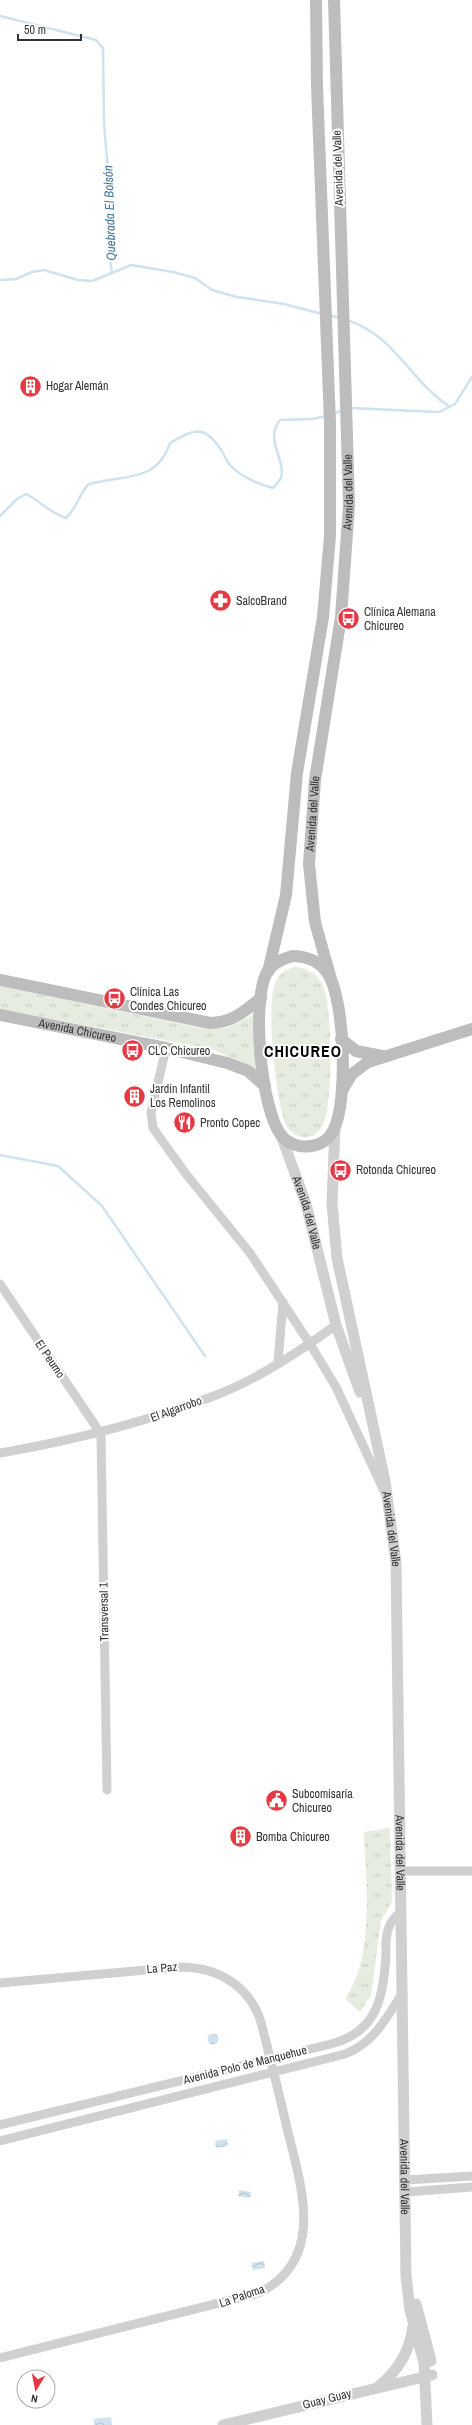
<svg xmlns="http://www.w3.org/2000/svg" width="472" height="2425" viewBox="0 0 472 2425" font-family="'Archivo Narrow',sans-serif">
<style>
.grass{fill:url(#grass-tufts)}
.water{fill:url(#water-waves)}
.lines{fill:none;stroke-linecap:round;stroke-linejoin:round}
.stream{stroke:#cfe2ee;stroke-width:2.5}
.minor{stroke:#d0d0d0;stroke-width:9}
.tertiary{stroke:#d0d0d0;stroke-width:11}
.secondary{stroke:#bdbdbd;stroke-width:12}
.labels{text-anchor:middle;stroke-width:4;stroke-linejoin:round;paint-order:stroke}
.street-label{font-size:12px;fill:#333;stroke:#fff}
.poi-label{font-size:12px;fill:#333;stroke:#fff;text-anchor:start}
.water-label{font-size:13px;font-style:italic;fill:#3f7597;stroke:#fff}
.district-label{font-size:16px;font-weight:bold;letter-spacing:1px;fill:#000;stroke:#fff}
</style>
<defs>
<pattern id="grass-tufts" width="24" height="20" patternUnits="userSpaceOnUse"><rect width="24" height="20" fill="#e6ecdf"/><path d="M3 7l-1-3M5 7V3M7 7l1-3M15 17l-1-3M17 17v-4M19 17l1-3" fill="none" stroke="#c6cbc0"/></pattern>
<pattern id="water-waves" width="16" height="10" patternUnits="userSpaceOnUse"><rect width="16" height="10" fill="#cfe2ee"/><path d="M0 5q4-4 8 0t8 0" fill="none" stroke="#b2c2cd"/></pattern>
</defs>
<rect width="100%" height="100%" fill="#fff"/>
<path class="grass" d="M295,967C307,968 316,973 322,984C333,1003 333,1100 324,1122C321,1130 315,1138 305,1137C298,1137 291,1133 287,1127C276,1106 265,1001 276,981C280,973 287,969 295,967Z
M0,986L205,1029L227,1028L253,1015L257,1071L212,1049L0,1009Z
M390,1828L392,1901L381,1921L371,1995L360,2012L345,1999C375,1957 366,1882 364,1832Z"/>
<path class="water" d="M207.5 2039a5.5 5.5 0 1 1 11 0a5.5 5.5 0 1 1-11 0Z
M227,2139L228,2146L216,2148L215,2141Z
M239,2190L251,2192L250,2198L238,2196Z
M264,2261L265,2268L253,2270L251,2263Z
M111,2417L112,2425H94V2419Z"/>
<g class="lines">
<path class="stream" d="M0,16L96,40L103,48L104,123L111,208L108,247L112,273L131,265L173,272L195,278L212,290L237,297L284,304L322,314
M0,280L16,279L32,272L44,270L78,280L92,281L112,273
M329,315L340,318
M347,320C396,336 409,380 450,407
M350,408L439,412L455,404L472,377
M333,414L343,410
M0,516L17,499L26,494C42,502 48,512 66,518C78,507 79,493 89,484C124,474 156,484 170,443C191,431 203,423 219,447C223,452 226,460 230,465C242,478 258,484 273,488C276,485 279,481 281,478C286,459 264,439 280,420L313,419L326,416
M0,1155L58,1166L102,1206L205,1356"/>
<path class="minor" d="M166,1048L151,1113L153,1128L186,1174L250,1253L310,1344L336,1387L385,1493
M0,1284L101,1434L107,1790
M278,1362L283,1302
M0,1453C76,1440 147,1422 219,1394C257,1379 303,1349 336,1325
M401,1871H472
M0,1983L180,1967C217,1967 249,1985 261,2022C270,2058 279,2093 287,2128C301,2186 327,2259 259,2293L0,2358
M0,2125L331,2044C378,2032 383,1997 386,1955C386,1946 385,1935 389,1927C391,1921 397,1915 402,1910
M0,2141L345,2054C373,2044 388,2016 403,1992
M406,2180L472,2176
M406,2192L472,2187"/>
<g class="tertiary">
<path id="s1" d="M335,1127L332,1204L337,1258L385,1481L396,1563L406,2276L410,2310L424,2363L427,2425"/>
<path id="s2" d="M281,1135L306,1204L336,1325L360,1392"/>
<path d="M416,2304L431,2361"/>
<path d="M379,2386C399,2370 410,2351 413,2326"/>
<path d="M223,2425L432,2375"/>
</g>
<g class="secondary">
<path d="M292,956C306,956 320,961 328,974C345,1000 348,1101 334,1129C330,1138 322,1145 311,1146C300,1148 288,1144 281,1135C261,1109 251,1002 267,972C273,963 282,959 292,956Z"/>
<path d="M268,972L286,895L297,773L323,617L330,536V423L317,86L316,0"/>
<path id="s3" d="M331,979L315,922L309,864L315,780L341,617L349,505L334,0"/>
<path d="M0,980L210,1023C232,1023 245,1011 261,998"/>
<path id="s4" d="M0,1015L166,1048L227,1063L248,1071L265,1086"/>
<path d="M341,1039L356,1051L382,1056"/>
<path d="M343,1089L352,1074L368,1062L472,1029"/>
</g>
</g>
<defs>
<symbol id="building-disc" viewBox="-11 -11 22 22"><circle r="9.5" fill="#e63946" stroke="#fff"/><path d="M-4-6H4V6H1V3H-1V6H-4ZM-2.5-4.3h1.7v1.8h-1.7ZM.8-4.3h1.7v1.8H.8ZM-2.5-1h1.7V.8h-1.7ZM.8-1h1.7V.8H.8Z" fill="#fff"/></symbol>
<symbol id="pharmacy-disc" viewBox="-11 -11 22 22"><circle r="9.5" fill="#e63946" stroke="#fff"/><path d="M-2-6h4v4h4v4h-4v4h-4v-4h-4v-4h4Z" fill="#fff"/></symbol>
<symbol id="bus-disc" viewBox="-11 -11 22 22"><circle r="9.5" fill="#e63946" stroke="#fff"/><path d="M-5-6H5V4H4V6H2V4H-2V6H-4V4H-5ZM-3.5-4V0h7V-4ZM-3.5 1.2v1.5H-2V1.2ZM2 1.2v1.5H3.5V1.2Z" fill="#fff"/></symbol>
<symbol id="restaurant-disc" viewBox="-11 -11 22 22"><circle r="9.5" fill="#e63946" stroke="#fff"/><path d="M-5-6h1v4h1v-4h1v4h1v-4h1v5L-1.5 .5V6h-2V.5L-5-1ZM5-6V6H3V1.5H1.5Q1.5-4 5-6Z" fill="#fff"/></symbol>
<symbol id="civic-disc" viewBox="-11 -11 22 22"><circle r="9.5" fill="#e63946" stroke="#fff"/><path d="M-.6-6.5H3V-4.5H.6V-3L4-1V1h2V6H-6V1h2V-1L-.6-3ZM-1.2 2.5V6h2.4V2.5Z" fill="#fff"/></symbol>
</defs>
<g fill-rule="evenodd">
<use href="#building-disc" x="18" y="374" width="25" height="25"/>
<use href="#pharmacy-disc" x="208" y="588" width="25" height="25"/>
<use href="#bus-disc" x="336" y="606" width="25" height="25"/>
<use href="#bus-disc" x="102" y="986" width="25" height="25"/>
<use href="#bus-disc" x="120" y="1038" width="25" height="25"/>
<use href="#building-disc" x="122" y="1084" width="25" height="25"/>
<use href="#restaurant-disc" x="172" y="1110" width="25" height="25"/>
<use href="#bus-disc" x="328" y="1158" width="25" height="25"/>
<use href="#civic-disc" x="264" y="1788" width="25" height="25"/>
<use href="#building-disc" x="228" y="1824" width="25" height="25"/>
</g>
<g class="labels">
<g class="street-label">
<text transform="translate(338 168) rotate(-92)" y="4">Avenida del Valle</text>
<text dy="4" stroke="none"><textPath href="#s3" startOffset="492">Avenida del Valle</textPath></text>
<text dy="4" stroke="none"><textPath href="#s3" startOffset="168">Avenida del Valle</textPath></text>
<text dy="4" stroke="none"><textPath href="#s4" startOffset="79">Avenida Chicureo</textPath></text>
<text dy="4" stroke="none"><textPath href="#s2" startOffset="82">Avenida del Valle</textPath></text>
<text transform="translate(50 1359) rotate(56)" y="4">El Peumo</text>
<text transform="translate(176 1409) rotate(-20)" y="4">El Algarrobo</text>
<text dy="4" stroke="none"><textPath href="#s1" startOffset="408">Avenida del Valle</textPath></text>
<text transform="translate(104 1612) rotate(-91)" y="4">Transversal 1</text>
<text dy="4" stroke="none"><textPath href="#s1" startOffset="732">Avenida del Valle</textPath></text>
<text transform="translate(162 1968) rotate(-5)" y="4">La Paz</text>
<text transform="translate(245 2065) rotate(-14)" y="4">Avenida Polo de Manquehue</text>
<text dy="4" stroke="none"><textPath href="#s1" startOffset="1056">Avenida del Valle</textPath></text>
<text transform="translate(242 2296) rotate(-19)" y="4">La Paloma</text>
<text transform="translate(327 2399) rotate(-14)" y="4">Guay Guay</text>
</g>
<g class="poi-label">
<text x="46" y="390">Hogar Alemán</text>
<text x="236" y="605">SalcoBrand</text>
<text x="364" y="616">Clínica Alemana<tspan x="364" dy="14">Chicureo</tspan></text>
<text x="130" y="996">Clínica Las<tspan x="130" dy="14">Condes Chicureo</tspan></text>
<text x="148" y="1055">CLC Chicureo</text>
<text x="150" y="1093">Jardín Infantil<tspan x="150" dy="14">Los Remolinos</tspan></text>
<text x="200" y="1127">Pronto Copec</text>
<text x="356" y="1174">Rotonda Chicureo</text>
<text x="292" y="1798">Subcomisaría<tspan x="292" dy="14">Chicureo</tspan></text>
<text x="256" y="1841">Bomba Chicureo</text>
</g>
<g class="water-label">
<text transform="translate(109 213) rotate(-92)" y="5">Quebrada El Bolsón</text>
</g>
<g class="district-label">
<text x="303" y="1057">CHICUREO</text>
</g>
</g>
<g transform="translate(36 2389) rotate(190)"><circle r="19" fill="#ffffff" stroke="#adadad"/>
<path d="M0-3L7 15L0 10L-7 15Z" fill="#e63946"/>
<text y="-6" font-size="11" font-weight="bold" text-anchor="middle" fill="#333333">N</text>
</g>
<path d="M18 34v6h63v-6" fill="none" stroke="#333333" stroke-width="2"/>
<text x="24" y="34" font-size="12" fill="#333333" stroke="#ffffff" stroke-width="3" paint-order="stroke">50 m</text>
</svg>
